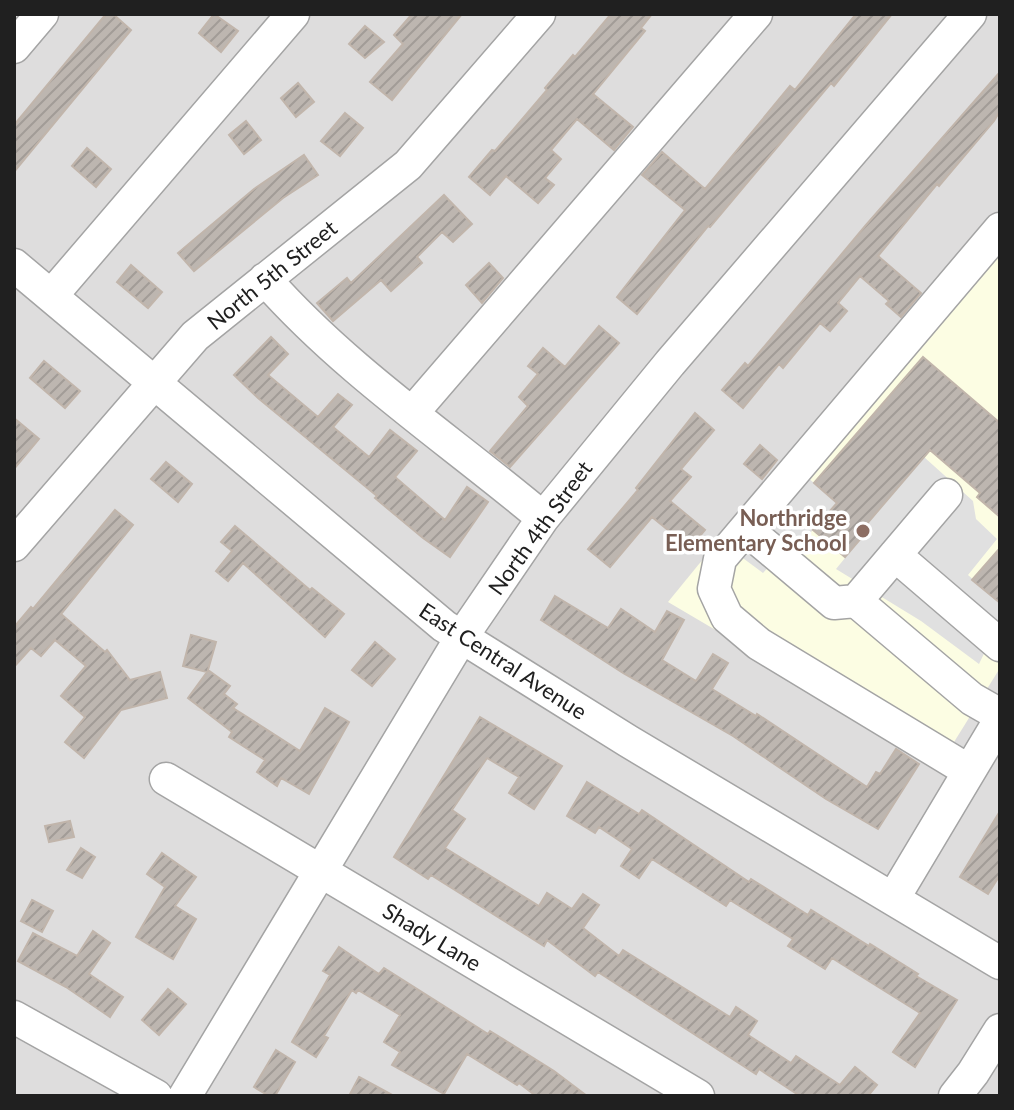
<svg xmlns="http://www.w3.org/2000/svg" width="1014" height="1110" viewBox="0 0 1014 1110" font-family="Lato,sans-serif">
<style>
.residential{fill:#dedddd}
.education{fill:#fcfde3}
.parking{fill:#e0e0e0}
.building{fill:url(#building-hatch);stroke:#c1b5ab;stroke-width:2}
.lines{fill:none;stroke-linecap:round;stroke-linejoin:round}
.minor-casing{stroke:#a4a4a4;stroke-width:35}
.minor{stroke:#fff;stroke-width:32}
.education-dot{fill:#8d6e63;stroke:#fff;stroke-width:3}
.labels{text-anchor:middle;stroke-width:7;stroke-linejoin:round;paint-order:stroke}
.street-label{font-size:22px;fill:#202020;stroke:#fff}
.education-label{font-size:22px;font-weight:bold;fill:#785e54;stroke:#fff;text-anchor:end}
</style>
<defs>
<pattern id="building-hatch" width="6" height="6" patternUnits="userSpaceOnUse" patternTransform="scale(2)"><rect width="6" height="6" fill="#bdb6b0"/><path d="M-1 1l2-2M0 6l6-6M5 7l2-2" fill="none" stroke="#a29c97"/></pattern>
</defs>
<rect width="100%" height="100%" fill="#f0ede7"/>
<path class="residential" d="M14,14H1000V1096H14Z"/>
<path class="education" d="M1000,213V668L941,763L668,602L784,460Z"/>
<path class="parking" d="M924,457L973,501L976,519L997,539L968,575L1000,603V620L979,664L921,621L836,569L863,536L864,527Z
M799,470L837,503L778,569L771,564L763,573L732,550Z"/>
<path class="building" d="M106,14H113L131,30L14,172V125Z
M214,14L238,31L221,52L199,33Z
M412,14H462L392,100L370,82L403,44L394,35Z
M611,14H652L641,28L645,31L593,94L633,127L614,150L577,119L551,150L561,159L545,178L554,185L538,203L506,176L490,195L469,177L492,150L495,151L547,90L545,88L573,55L575,57Z
M856,14H892L834,86L831,83L710,227L708,226L637,314L617,297L685,210L642,175L662,152L705,189L790,86L795,90Z
M365,26L384,42L365,58L349,44Z
M1000,72V111L994,121L939,186L937,184L878,256L921,293L901,317L886,304L889,301L860,276L838,303L847,311L830,331L820,323L783,368L779,364L743,408L722,390L745,363L748,366L866,225Z
M298,83L314,102L296,117L281,98Z
M345,113L363,128L340,156L321,141Z
M246,121L261,140L244,154L229,135Z
M87,148L111,169L96,187L72,166Z
M304,155L318,175L283,198L194,271L178,253L254,189Z
M444,195L472,224L453,242L442,232L417,257L422,263L391,291L381,280L333,321L317,303L347,278L351,283Z
M489,263L503,278L482,303L466,285Z
M131,265L162,292L148,308L117,282Z
M599,326L619,343L510,467L490,451L528,406L519,397L538,374L528,366L543,348L565,367Z
M271,337L288,354L268,375L318,417L338,394L352,405L333,427L369,457L390,430L417,451L395,477L445,520L467,487L488,502L450,557L423,538L375,498L377,496L258,398L234,375Z
M923,357L1000,423V517L977,497L980,493L930,450L859,533L863,536L845,557L813,530L837,503L814,483Z
M44,361L80,391L65,408L30,378Z
M695,413L714,430L681,469L691,477L670,501L705,530L690,548L652,517L610,567L588,549L638,490L636,488Z
M14,418L39,439L14,469Z
M760,445L777,460L762,479L744,464Z
M166,462L192,484L178,502L151,479Z
M115,510L133,525L61,614L105,652L107,650L130,680L160,672L167,698L121,710L84,758L65,742L85,717L61,696L86,666L55,640L41,656L31,648L14,667V627L31,607L33,609Z
M235,526L310,590L312,588L344,614L325,637L243,563L228,581L216,571L232,551L221,542Z
M1000,548V603L972,580Z
M555,596L608,628L621,609L655,632L667,611L684,620L662,660L696,681L713,654L728,663L712,689L756,716L757,714L867,787L876,772L880,774L896,749L919,764L878,829L826,799L733,736L623,673L541,620Z
M191,635L216,642L208,670L230,686L224,694L237,704L233,708L300,751L325,708L349,722L309,794L281,778L277,786L257,772L265,760L229,737L232,732L188,698L207,672L183,666Z
M375,642L395,659L372,686L352,670Z
M480,717L562,766L534,809L509,793L519,777L487,758L452,810L465,819L445,848L539,906L547,893L572,909L583,894L599,905L583,928L619,956L623,950L730,1017L736,1007L757,1021L748,1035L791,1063L796,1056L840,1085L855,1067L877,1085L868,1096H800L759,1069L756,1074L598,972L595,976L547,940L544,946L431,875L428,879L394,857Z
M587,782L639,814L642,810L749,882L751,879L808,915L811,910L869,946L870,944L918,974L916,976L957,1000L915,1067L893,1052L920,1013L832,958L825,969L788,946L793,939L730,900L726,906L652,859L639,878L621,866L632,849L599,827L595,833L567,816Z
M1000,811V875L988,894L960,877Z
M70,821L74,837L49,842L45,826Z
M81,848L95,857L82,878L67,870Z
M162,853L196,877L175,906L196,919L173,959L136,937L165,887L147,874Z
M32,900L53,911L42,932L21,921Z
M93,931L110,943L89,974L123,997L110,1017L66,987L18,961L33,933L77,956Z
M339,947L379,974L384,968L488,1034L490,1031L554,1071L587,1096H536L519,1083L517,1085L467,1054L444,1094L392,1065L400,1052L384,1042L400,1015L358,990L356,993L352,990L324,1036L328,1038L316,1057L292,1042L330,975L323,971Z
M168,989L186,1004L159,1035L142,1020Z
M276,1050L295,1062L275,1096H269L254,1087Z
M359,1077L394,1096H349Z"/>
<g class="lines">
<defs>
<path id="minor" d="M14,47L42,14
M14,265L444,626L628,741L1000,963
M265,279C345,370 450,440 543,518
M51,296L293,14
M413,412L756,14
M746,529L834,603L856,601
M14,545L195,336L408,165L539,14
M895,555L946,495
M1000,645L895,555L856,601L972,699L1000,715
M969,771L759,644L727,617L714,589L720,559L1000,229
M166,779L698,1096
M893,899L1000,720
M14,1017L156,1096
M185,1096L461,638L543,518L670,363L970,14
M955,1096L973,1073L1000,1030"/>
</defs>
<use href="#minor" class="minor-casing"/>
<use href="#minor" class="minor"/>
</g>
<circle class="education-dot" cx="863" cy="531" r="8"/>
<g class="labels">
<g class="street-label">
<text transform="translate(272 275) rotate(-39)" y="8">North 5th Street</text>
<text transform="translate(540 528) rotate(-54)" y="8">North 4th Street</text>
<text transform="translate(503 661) rotate(33)" y="8">East Central Avenue</text>
<text transform="translate(432 937) rotate(31)" y="8">Shady Lane</text>
</g>
<g class="education-label">
<text x="847" y="526">Northridge<tspan x="847" dy="25">Elementary School</tspan></text>
</g>
</g>
<rect width="1014" height="1110" fill="none" stroke="#202020" stroke-width="32"/>
</svg>
